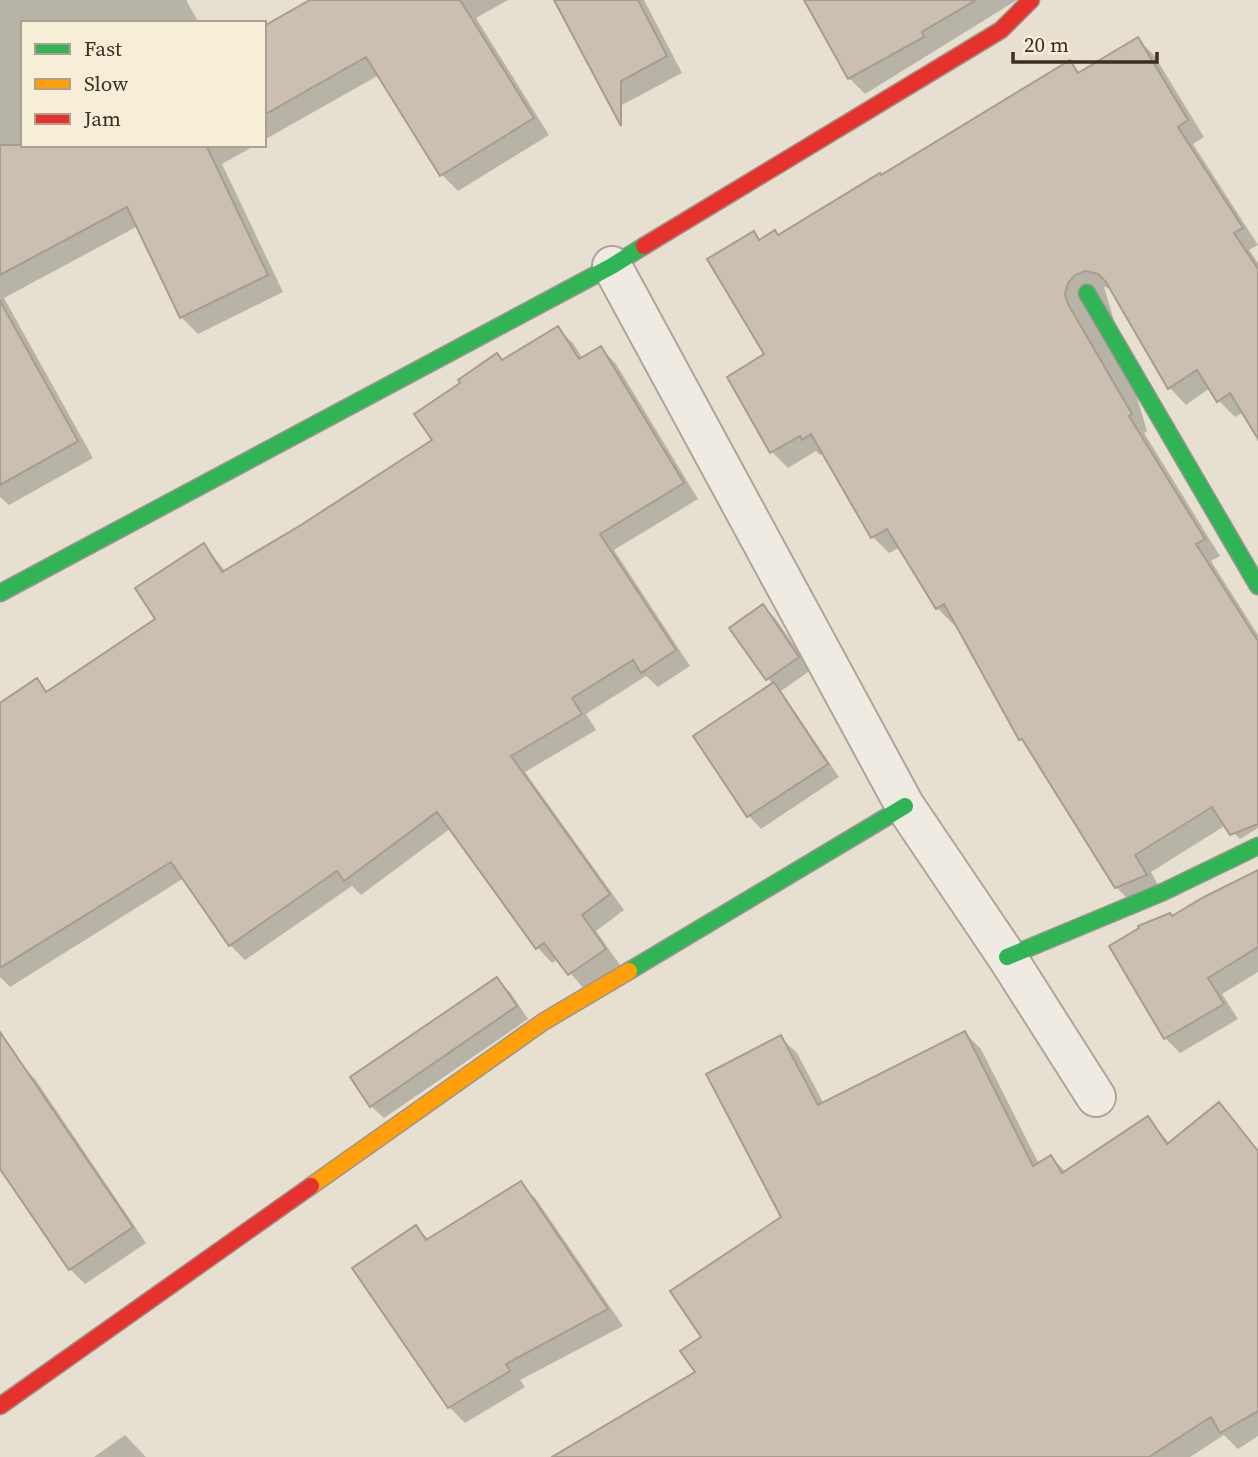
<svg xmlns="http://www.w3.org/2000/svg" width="1258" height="1457" viewBox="0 0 1258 1457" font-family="'Source Serif 4',serif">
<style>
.shadow{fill:#0003}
.building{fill:#cbbfb2;stroke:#a89c90;stroke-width:2}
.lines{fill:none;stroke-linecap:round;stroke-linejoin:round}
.street-casing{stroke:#ada599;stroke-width:42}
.fast-casing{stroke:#9c958a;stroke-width:19}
.slow-casing{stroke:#9c958a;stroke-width:19}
.jam-casing{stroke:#9c958a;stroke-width:19}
.street{stroke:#efebe3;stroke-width:38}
.fast{stroke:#30b455;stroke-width:16}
.slow{stroke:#ff9f0a;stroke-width:16}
.jam{stroke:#e5322d;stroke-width:16}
</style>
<rect width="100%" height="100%" fill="#e7e0d1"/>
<path class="shadow" d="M0,0H186L199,23H23V145H256L222,164L283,292L198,334L181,317L138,226L4,298L93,458L9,505L0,497Z
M313,0H508L476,18L549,135L458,191L442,175L379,75L264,140V28Z
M556,0H644L682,73L620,106Z
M806,0H1017L865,94L849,78Z
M1137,39L1154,55L1204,137L1193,144L1258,245L1249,250L1258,263V436L1244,412L1235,417L1219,401L1210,388L1186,405L1170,388L1112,289L1104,287L1147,431L1144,433L1220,556L1211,561L1258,635V828L1240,839L1226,825L1151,872L1162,892L1133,904L1116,887L1029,747L1021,739L957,623L954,625L937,608L900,547L889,553L873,537L824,453L820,455L816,451L788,468L772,452L766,355L754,233L761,240L779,236L882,177L1069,63L1080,73Z
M557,328L573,343L583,359L601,348L616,364L698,499L614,550L690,666L658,687L646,676L586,714L596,730L525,772L624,910L596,931L620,965L585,990L558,959L552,963L537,947L451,828L361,895L352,886L245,960L230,945L184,878L10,987L0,977V705L36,680L49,693L158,620L204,545L226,572L302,526L434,440L503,362Z
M763,606L775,618L811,670L781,691L839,777L761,829L749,816L696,736L773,685L732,629Z
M1258,871V972L1222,994L1238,1019L1180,1053L1165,1038L1111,947L1172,918Z
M497,980L510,992L528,1019L384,1118L371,1106Z
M965,1033L981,1049L1039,1164L1051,1157L1066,1172L1148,1118L1170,1144L1219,1105L1258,1150V1436L1238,1449L1224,1435L1190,1457H606L698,1372L703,1337L783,1218L780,1037L797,1053L824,1104Z
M0,1044L35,1079L146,1243L85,1284L70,1269L0,1165Z
M520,1183L536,1199L623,1326L520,1380L525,1387L465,1423L449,1407L416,1227L429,1240Z
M125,1435L146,1457H94Z"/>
<path class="building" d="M310,0H460L534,118L440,176L366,57L264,115V26Z
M554,0H638L667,56L621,81V126Z
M804,0H976L922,32L924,37L848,79Z
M1138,37L1188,120L1178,127L1243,228L1234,233L1258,269V439L1230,393L1217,402L1197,370L1168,389L1106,282L1098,274L1086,271L1075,275L1068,283L1065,294L1068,304L1132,414L1129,416L1205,539L1196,544L1258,641V824L1230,835L1212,807L1135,855L1147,875L1115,888L1022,739L1019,740L944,604L936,609L887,529L871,538L811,434L802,440L800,436L770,453L727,377L764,354L707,259L754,231L759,240L775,230L778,235L880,173L881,175L1070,60L1078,73Z
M0,145H206L268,275L180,318L127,207L0,275Z
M0,301L78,441L0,485Z
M558,326L579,359L601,346L684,483L600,534L676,650L641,673L633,660L572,698L582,714L511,756L610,894L582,915L606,949L568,975L544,943L536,949L437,812L344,881L337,871L229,946L171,862L0,968V703L37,678L46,692L155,619L135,588L204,543L222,572L301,525L432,440L414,414L460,383L458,380L497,353L502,360Z
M763,604L799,657L766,680L729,628Z
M774,682L828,764L747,817L693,736Z
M1258,870V947L1208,978L1224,1004L1164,1039L1109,946L1139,928L1138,926L1170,913L1172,916L1204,897Z
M497,977L517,1006L370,1107L350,1077Z
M965,1031L1033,1166L1051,1155L1062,1173L1148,1116L1167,1144L1219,1102L1258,1151V1411L1220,1433L1211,1417L1149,1457H552L695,1372L680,1351L701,1337L670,1291L781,1217L706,1074L781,1035L818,1105Z
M0,1032L133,1227L69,1270L0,1169Z
M521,1181L608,1309L506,1364L510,1371L448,1408L352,1268L416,1225L426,1240Z"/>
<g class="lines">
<defs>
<path id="street" d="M612,266L905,806L1007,957L1096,1097"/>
<path id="fast" d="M1087,293L1258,586
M0,593L612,266L644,246
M1007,957L1163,892L1258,846
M629,971L905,806"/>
<path id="slow" d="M311,1186L543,1022L629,971"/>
<path id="jam" d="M644,246L1001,30L1031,0
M0,1406L311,1186"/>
</defs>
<use href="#street" class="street-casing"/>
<use href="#fast" class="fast-casing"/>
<use href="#slow" class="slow-casing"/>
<use href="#jam" class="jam-casing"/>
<use href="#street" class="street"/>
<use href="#fast" class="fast"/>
<use href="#slow" class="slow"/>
<use href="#jam" class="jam"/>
</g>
<rect x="21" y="21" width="245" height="126" fill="#f7eed8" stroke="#ada18e" stroke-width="2"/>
<rect x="35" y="44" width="35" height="10" fill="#30b455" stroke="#ada18e" stroke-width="2"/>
<text x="84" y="56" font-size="21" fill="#3d2e20">Fast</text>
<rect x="35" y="79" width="35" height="10" fill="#ff9f0a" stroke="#ada18e" stroke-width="2"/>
<text x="84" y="91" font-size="21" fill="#3d2e20">Slow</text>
<rect x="35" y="114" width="35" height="10" fill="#e5322d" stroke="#ada18e" stroke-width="2"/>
<text x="84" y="126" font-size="21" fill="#3d2e20">Jam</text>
<path d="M1013 52v10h144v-10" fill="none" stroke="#3d2e20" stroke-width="3.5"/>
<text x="1024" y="52" font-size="21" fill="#3d2e20" stroke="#f7eed8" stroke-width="5" paint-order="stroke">20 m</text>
</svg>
